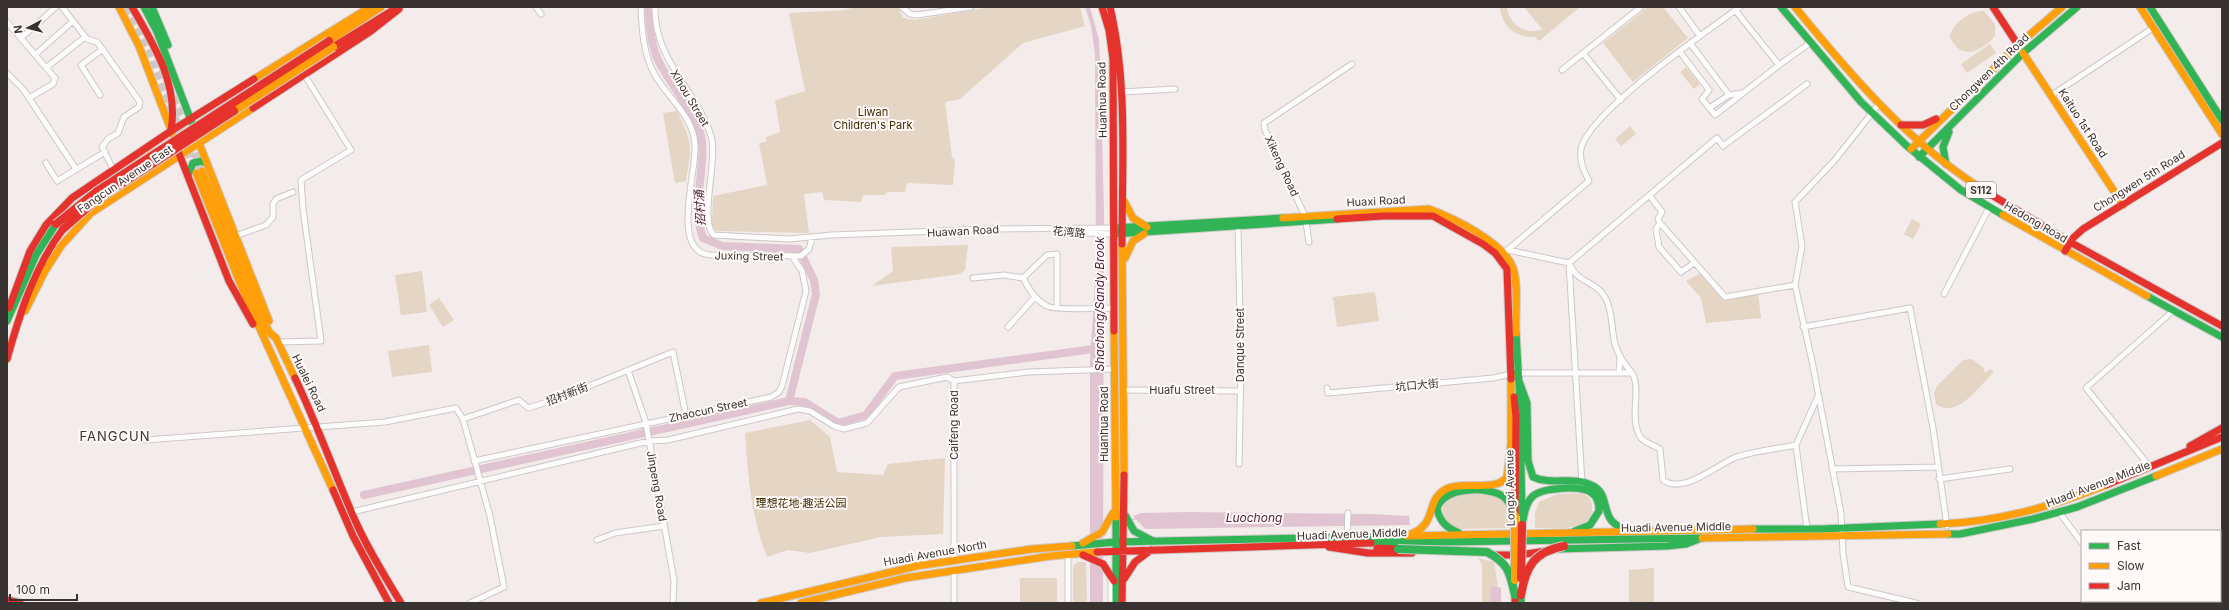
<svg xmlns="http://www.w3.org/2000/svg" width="2229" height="610" viewBox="0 0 2229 610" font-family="Inter,'Noto Sans SC',sans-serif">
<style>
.green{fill:#e4d5c5}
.water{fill:#e0c4d1}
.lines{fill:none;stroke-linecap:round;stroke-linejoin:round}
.stream{stroke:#e0c4d1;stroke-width:1.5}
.river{stroke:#e0c4d1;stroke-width:8}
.primary-tunnel{stroke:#cec7c5;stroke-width:8;stroke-dasharray:8 4;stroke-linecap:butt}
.street-casing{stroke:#cdc8c6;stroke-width:7}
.fast-casing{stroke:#cdc8c6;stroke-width:9}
.slow-casing{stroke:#cdc8c6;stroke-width:9}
.jam-casing{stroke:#cdc8c6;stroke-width:9}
.street{stroke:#fdfcfc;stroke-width:5}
.fast{stroke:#30b455;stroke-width:7}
.slow{stroke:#ff9f0a;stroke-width:7}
.jam{stroke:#e5322d;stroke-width:7}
.fast-bridge-casing{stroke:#cdc8c6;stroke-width:10;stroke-linecap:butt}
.slow-bridge-casing{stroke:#cdc8c6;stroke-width:10;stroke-linecap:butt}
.jam-bridge-casing{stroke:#cdc8c6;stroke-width:10;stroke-linecap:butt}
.fast-bridge{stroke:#30b455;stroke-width:8}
.slow-bridge{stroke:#ff9f0a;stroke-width:8}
.jam-bridge{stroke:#e5322d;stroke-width:8}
.labels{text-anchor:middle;stroke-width:4;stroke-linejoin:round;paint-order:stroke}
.shield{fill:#fff9f7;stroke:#746e6c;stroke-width:1}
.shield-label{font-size:10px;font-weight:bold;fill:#383231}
.street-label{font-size:11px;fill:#383231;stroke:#fff9f7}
.park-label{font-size:11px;fill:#3f2a00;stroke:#fff9f7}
.water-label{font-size:12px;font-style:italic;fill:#4b1d39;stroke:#fff9f7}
.quarter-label{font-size:13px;letter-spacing:1px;fill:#383231;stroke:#fff9f7}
</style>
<rect width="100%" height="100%" fill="#f4ecea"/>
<path class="green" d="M855,7H898L903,18L915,20L991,7H1080L1085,26L1023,43L960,99L945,102L952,157L955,160L953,185L907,183L905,192H887L885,195H863L861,202L824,200L822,192L804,194L809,233L716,231L712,225L713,196L767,185L759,143L766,142V137L780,132L775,100L805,91L789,13L845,10Z
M1500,7H1507C1509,24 1525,36 1542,29L1524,7H1580L1539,41L1535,37C1516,38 1502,27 1500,7Z
M1648,7H1663L1688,38L1633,82L1603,43Z
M1984,11L1995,24V36C1982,52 1960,61 1950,37C1951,24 1971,10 1984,11Z
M1990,44L1996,53L1967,73L1961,64Z
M1686,67L1700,84L1694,89L1680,72Z
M677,111C693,144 692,144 686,181L675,183L663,113Z
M1630,126L1636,134L1621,146L1615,139Z
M1912,219L1921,224L1913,239L1904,234Z
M968,245L965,270L960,274L872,286L893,271L891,247Z
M422,271L427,312L401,315L395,275Z
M1701,273L1725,299L1758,293L1761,318L1706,323L1701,298L1686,281Z
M1375,292L1379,321L1337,327L1333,297Z
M439,298L454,320L443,327L429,305Z
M429,345L432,372L392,377L388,351Z
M1972,359L1984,368L1985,373L1990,369L1994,372C1979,386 1957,420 1936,404L1934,393L1937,386L1963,360Z
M810,420L830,437L837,472L883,475L888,464L945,458L943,534L881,537L810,553L788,550L767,557C751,517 748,475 745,433Z
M1582,493C1588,496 1592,500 1592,507C1594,534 1552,527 1535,528V513L1539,502L1557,494Z
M1455,494C1484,495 1512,489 1512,528L1455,529C1439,522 1438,500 1455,494Z
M1478,558L1494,562L1498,586L1491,587L1489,603H1482V565Z
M1078,562H1086L1087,603H1073V566Z
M1654,568V603H1629V570Z
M1020,578H1057V603H1020Z"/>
<path class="water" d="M1085,7H1090L1099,40L1100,59L1104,210L1103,603H1090V359L1096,265L1095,54L1091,26Z
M1188,512L1372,514L1409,516L1410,525L1145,529L1133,516L1141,513Z
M1495,586L1501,588V603H1489L1491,587Z"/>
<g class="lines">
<path class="stream" d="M1129,519H1138"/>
<path class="river" d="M649,7C649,25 651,47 660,64C671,85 700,120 702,141C705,174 691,206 703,238L722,246L799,249L814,280L816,294L789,401
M364,495L789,401L805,402L838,423L866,415L895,376L1101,348"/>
<path class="primary-tunnel" d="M126,7L151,56L195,170
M173,97L202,171"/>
<defs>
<path id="street" d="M62,7L87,39L97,42L100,46L140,102L139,107L124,117L118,133L108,139L102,147L113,169
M536,7L541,14
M641,7C642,30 643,54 655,75C668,98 694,117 695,145C697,171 670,252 710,255L801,256L809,249L812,237
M655,7C654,63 700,92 712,140C717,161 699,223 714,235L789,239L832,235L991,229L1114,228
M902,7L910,14L917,15L971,7
M1679,7L1700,36
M1735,10L1779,65L1810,43
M7,22L55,78L53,84L29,98
M21,38L56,7
M1690,43L1729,95
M1680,52L1709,90L1702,99L1715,115L1779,65
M1583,53L1621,100
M36,54L73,21
M47,67L85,37
M1562,70L1641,7
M7,73L23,89L76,169
M1121,92L1175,89
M100,95L81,65L103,49
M2052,95L2153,28
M1879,104L1834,161L1795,202L1802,246L1795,285L1812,361L1841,513L1843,553L1848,587L1916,603
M1709,108L1729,95L1742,93
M46,163L57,181L105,152
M1650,196L1662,212L1658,219L1660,223L1725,297L1795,285
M1660,223L1656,229L1659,247L1681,272L1694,263
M1238,226L1241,364L1239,464
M1055,232L1114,234
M235,236L266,225L273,217V204L276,199L293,192
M1309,242L1305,216L1265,130L1264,123L1352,64
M1508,250L1569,263L1582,483
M1504,253L1589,181C1584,171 1579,161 1581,149C1588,113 1707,31 1740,7
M973,278L1004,275L1023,278
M1944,294L1989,208
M1057,307V254L1047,255L1023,278C1029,289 1035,300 1047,306C1055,311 1103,308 1115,308
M1008,327L1035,297
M1803,327L1910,308L1933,428L1947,526
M278,342L321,341L303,209L301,180L351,150L304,74
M628,370L646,423L674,580L673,603
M1619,373L1620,356
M1632,373C1625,365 1618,355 1615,344C1611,329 1613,306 1602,293C1591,280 1577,282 1569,263L1717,138L1723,146L1807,84
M1327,388L1328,393L1493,378L1516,373H1632C1642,389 1628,419 1641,438C1645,443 1654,445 1660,449L1663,480C1683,495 1717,465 1734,458C1753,451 1776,449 1796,445
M1124,390L1240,391
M463,419L519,400L528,408L557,399L673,352L686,415
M145,440L385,422L456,408L463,419L490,516L504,587L470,603
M474,461L771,397L779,392L782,386L806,291L802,271L792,256
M2150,467L2086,388L2173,311
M1832,469L1937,467
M1939,479L2010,469
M352,512L649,441L668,440L798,409L810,411L834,426L844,429L867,423L899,387L947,377L954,381
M2059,512L2082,543
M1807,529L1796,445L1818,396
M1347,537L1348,513
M597,540L615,533L664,526
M1068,555V603
M954,560V381L1028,372L1115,369
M954,570V603
M1111,577V603
M2130,601L2132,603"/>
<path id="fast" d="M144,7L157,32L192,123
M152,7L168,45
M1781,7L1861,102L1907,146L1961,190L2003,215
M2150,7L2222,120
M1919,157L2023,53L2077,7
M1946,164L1943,147L1949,132
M188,175L193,163L202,161L206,163
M1114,228L1283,218
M1114,234L1337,219
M2147,296L2222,337
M7,321L36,255L56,224
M1516,333L1520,402L1522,517
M1516,373L1527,403L1528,461L1533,477C1552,486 1575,475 1593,486C1607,493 1603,509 1611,520C1615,525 1621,528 1626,531
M1125,515L1134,531L1153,541
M1116,517V603
M1522,525C1524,516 1525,503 1533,496C1543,488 1583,484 1593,494C1598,498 1599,505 1599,511L1590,525L1575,531
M1753,529H1821L1940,524
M1459,533C1447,528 1440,522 1437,509C1442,486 1490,486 1504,497C1510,502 1512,509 1515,516
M1948,534H1960L2033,519L2077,507L2156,476
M1371,543L1702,538
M1072,546L1115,542L1407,536
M1558,549L1667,546L1686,544L1699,539
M1521,595V603"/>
<path id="slow" d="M119,7L139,46L173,135
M1795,7C1852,77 1912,147 1990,194
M2140,7L2222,134
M329,41L381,7
M2023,53L2123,205
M254,79L370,7
M197,138L269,321
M1911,149L2018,45L2062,7
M202,171L256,304L269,332L276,338L295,378
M196,173L246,298L333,490
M1124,201L1133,218L1147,227
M2003,215L2147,296
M1283,218L1429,209C1453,218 1504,242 1513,268C1519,285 1515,314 1516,333
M1122,244L1124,475
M1125,258L1133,241L1144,234
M25,311L45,271L61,246L91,213L253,108
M1114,331L1116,517
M2156,476L2222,449
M1940,524C1997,522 2054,506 2106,485
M1411,534C1439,523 1424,499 1448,488C1464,481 1497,492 1507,477L1511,444V374
M1407,536L1753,529
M1702,538L1948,534
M1083,543L1102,532L1113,513
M761,603L917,566L1032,549L1072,546
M801,603L905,578L1051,556L1097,552"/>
<path id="jam" d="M132,7C154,45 179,85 171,130
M1102,7L1109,30L1113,59L1114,331
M1110,7C1128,83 1122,166 1122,244
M1993,7L2018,45
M333,47L398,7
M253,108L371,31L399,9
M1901,125H1923L1936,119
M178,151L229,281L253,324
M1990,194L2070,242L2222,326
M1337,219L1383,216H1433L1483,244L1495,253L1507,269L1511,379
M2065,251L2073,238L2083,229L2222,143
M9,308L30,251L46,225L72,198L171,131L254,79
M7,359C20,313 34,268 63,229
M295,378C317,424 334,472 354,518C367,548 384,575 401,603
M1514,397L1516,417L1515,514
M2190,446L2222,428
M2106,485L2222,437
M333,490L353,536L389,603
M1329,547L1368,553H1412
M1377,548L1398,549
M1097,552L1371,543
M1083,555L1103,564L1114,581
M1493,555H1519L1546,551
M1124,579L1135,562L1151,550
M1515,595V603
M7,600L20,603
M1122,603L1124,475"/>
</defs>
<use href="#street" class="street-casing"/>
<use href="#fast" class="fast-casing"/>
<use href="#slow" class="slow-casing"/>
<use href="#jam" class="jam-casing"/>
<use href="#street" class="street"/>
<use href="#fast" class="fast"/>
<use href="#slow" class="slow"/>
<use href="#jam" class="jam"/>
<defs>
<path id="fast-bridge" d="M1398,549L1487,552C1508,563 1510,572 1515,595"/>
<path id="slow-bridge" d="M234,111L333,47
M1515,516V580"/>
<path id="jam-bridge" d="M56,224L97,191L329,41
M63,229L94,202L234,111
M1521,578L1522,525
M1521,595C1526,566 1534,552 1564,546"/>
</defs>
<use href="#fast-bridge" class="fast-bridge-casing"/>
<use href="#slow-bridge" class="slow-bridge-casing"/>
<use href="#jam-bridge" class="jam-bridge-casing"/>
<use href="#fast-bridge" class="fast-bridge"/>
<use href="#slow-bridge" class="slow-bridge"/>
<use href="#jam-bridge" class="jam-bridge"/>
</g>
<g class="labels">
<rect class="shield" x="1966" y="182" width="30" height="16" rx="3"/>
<g class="shield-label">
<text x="1981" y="194">S112</text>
</g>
<g class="street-label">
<text transform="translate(1989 72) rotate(-44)" y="4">Chongwen 4th Road</text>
<text transform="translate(690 98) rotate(59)" y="4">Xihou Street</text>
<text transform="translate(1102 100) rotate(-91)" y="4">Huanhua Road</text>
<text transform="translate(2083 123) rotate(57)" y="4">Kaituo 1st Road</text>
<text transform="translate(1282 166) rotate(65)" y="4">Xikeng Road</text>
<text transform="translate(125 179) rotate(-34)" y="4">Fangcun Avenue East</text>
<text transform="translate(2139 181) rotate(-32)" y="4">Chongwen 5th Road</text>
<text transform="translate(1376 201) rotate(-3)" y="4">Huaxi Road</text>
<text transform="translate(2036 222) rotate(30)" y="4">Hedong Road</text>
<text transform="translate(963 231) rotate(-3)" y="4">Huawan Road</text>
<text transform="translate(1069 232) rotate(5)" y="4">花湾路</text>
<text transform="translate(749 256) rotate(1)" y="4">Juxing Street</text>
<text transform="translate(1240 345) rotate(-90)" y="4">Danque Street</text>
<text transform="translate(309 383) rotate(64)" y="4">Hualei Road</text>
<text transform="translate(1417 385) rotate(-5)" y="4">坑口大街</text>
<text x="1182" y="394">Huafu Street</text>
<text transform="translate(567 394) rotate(-21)" y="4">招村新街</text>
<text transform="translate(708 410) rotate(-12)" y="4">Zhaocun Street</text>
<text transform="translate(1104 424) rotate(-90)" y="4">Huanhua Road</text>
<text transform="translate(954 425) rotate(-90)" y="4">Caifeng Road</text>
<text transform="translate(2098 484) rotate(-21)" y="4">Huadi Avenue Middle</text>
<text transform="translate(657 486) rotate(80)" y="4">Jinpeng Road</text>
<text transform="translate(1510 488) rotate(-91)" y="4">Longxi Avenue</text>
<text transform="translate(1676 527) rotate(-1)" y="4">Huadi Avenue Middle</text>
<text transform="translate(1352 534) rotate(-2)" y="4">Huadi Avenue Middle</text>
<text transform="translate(935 553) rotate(-10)" y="4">Huadi Avenue North</text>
</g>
<g class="park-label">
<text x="873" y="116">Liwan<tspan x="873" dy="13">Children's Park</tspan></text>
<text x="801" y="507">理想花地·趣活公园</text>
</g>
<g class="water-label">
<text transform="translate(700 208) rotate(-93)" y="4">招村涌</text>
<text transform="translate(1100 304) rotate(-90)" y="4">Shachong/Sandy Brook</text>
<text x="1254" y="522">Luochong</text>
</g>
<g class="quarter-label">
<text x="115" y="441">FANGCUN</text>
</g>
</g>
<rect width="2229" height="610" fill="none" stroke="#383231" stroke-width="16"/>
<rect x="2081" y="530" width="140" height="72" fill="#fff9f7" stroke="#afa9a8"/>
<rect x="2089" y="543" width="20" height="6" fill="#30b455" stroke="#afa9a8"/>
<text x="2117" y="550" font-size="12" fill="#383231">Fast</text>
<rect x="2089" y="563" width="20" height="6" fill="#ff9f0a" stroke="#afa9a8"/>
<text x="2117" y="570" font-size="12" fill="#383231">Slow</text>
<rect x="2089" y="583" width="20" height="6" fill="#e5322d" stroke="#afa9a8"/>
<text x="2117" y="590" font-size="12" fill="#383231">Jam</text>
<g transform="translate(28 28) rotate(263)" stroke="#fff9f7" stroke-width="3" paint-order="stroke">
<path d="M0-3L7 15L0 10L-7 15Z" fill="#383231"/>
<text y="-6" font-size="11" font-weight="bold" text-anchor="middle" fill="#383231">N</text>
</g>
<path d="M10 594v6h67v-6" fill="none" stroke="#383231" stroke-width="2"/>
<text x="16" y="594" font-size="12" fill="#383231" stroke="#fff9f7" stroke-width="3" paint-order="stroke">100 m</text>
</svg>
